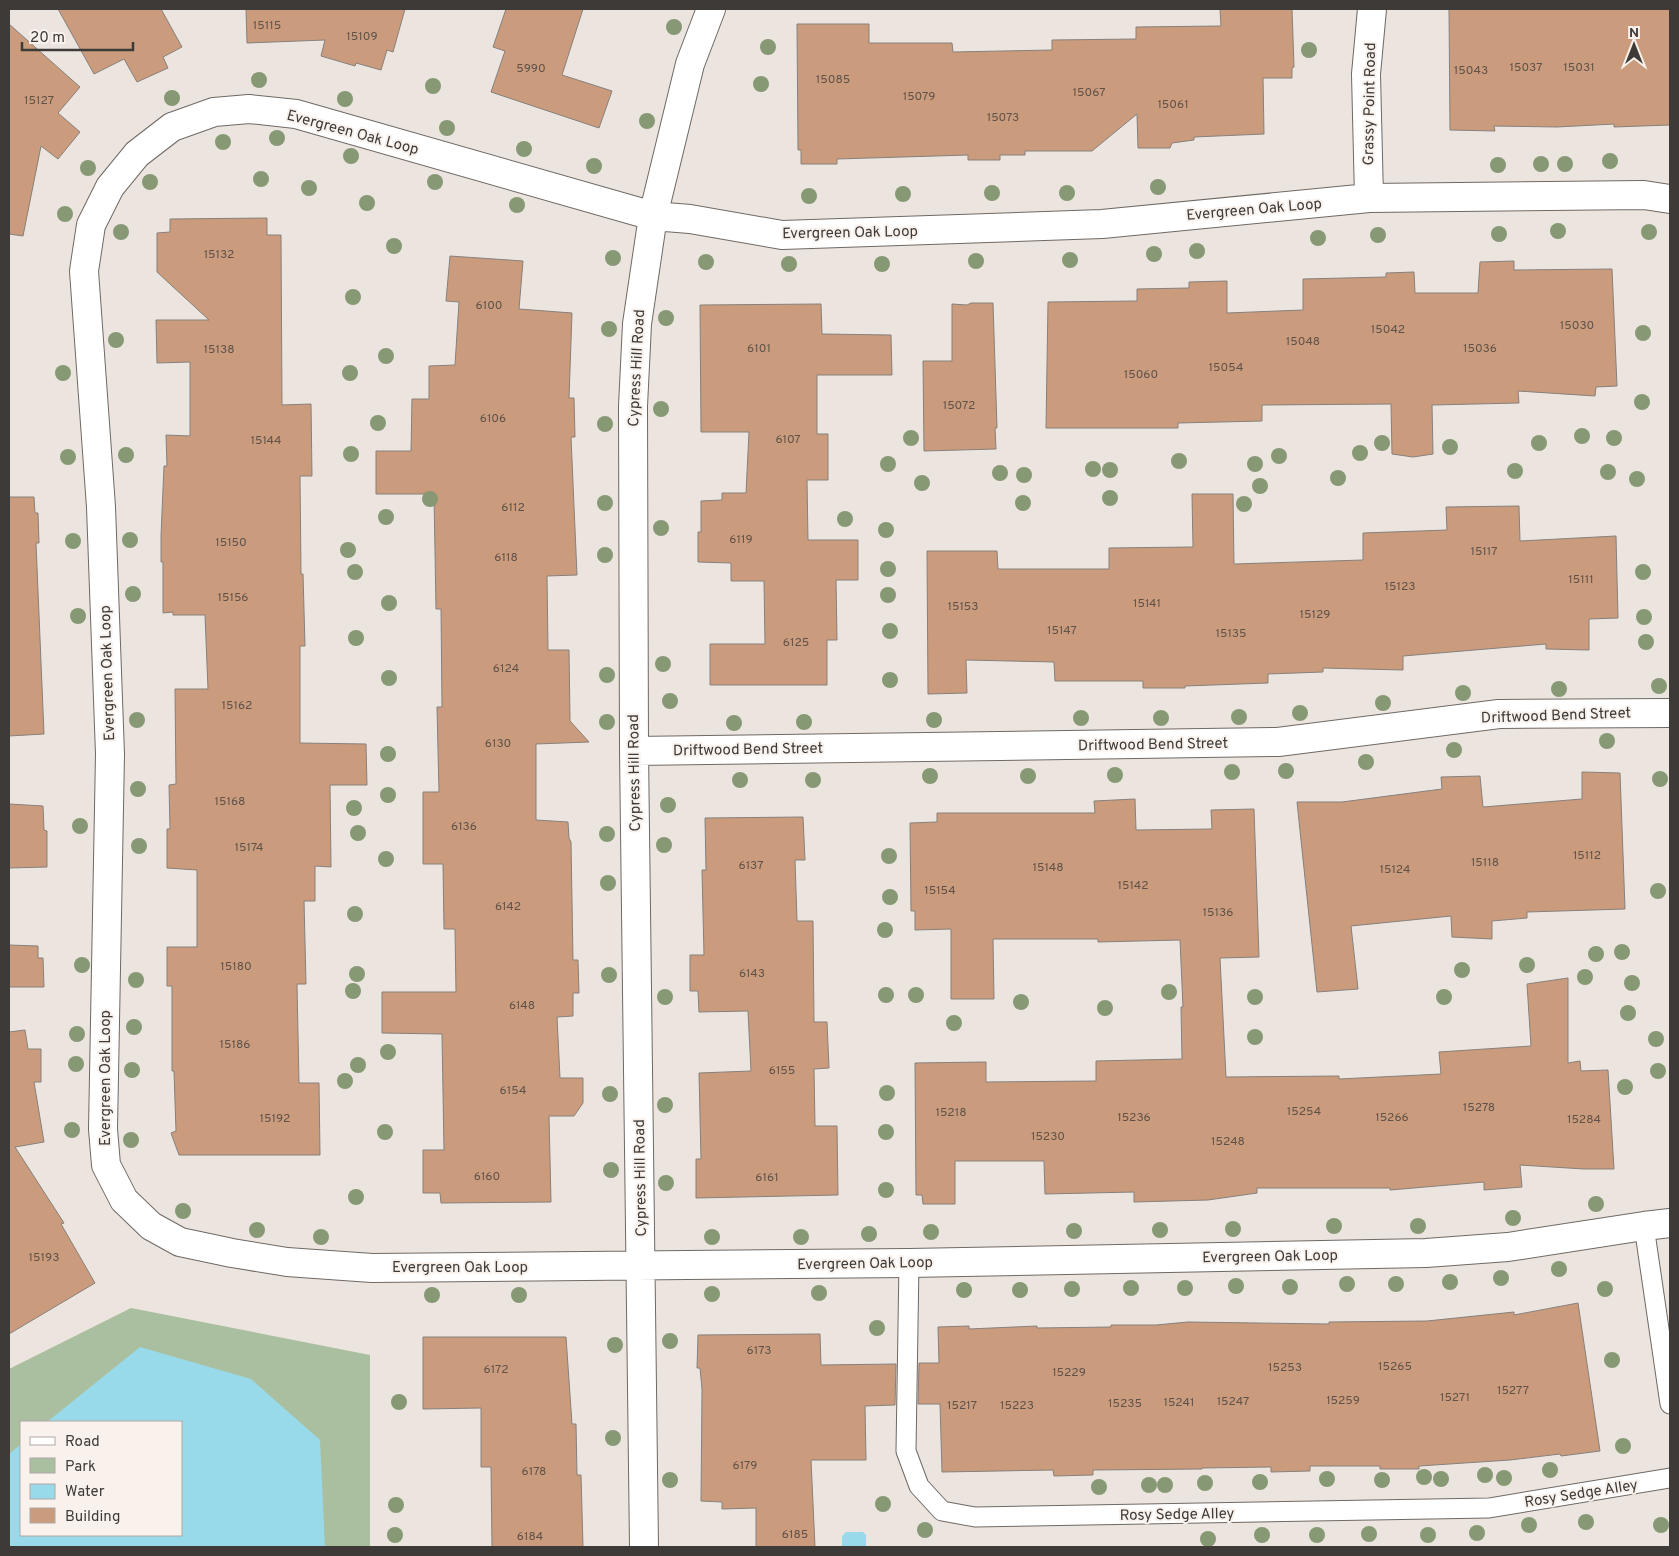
<svg xmlns="http://www.w3.org/2000/svg" width="1679" height="1556" viewBox="0 0 1679 1556" font-family="Overpass,sans-serif">
<style>
.green{fill:#aabf9f;fill-rule:evenodd}
.water{fill:#98dae9}
.building{fill:#ca9c7d;stroke:#87807b}
.lines{fill:none;stroke-linecap:round;stroke-linejoin:round}
.lane-casing{stroke:#6f6964;stroke-width:21}
.street-casing{stroke:#6f6964;stroke-width:30}
.lane{stroke:#fff;stroke-width:19}
.street{stroke:#fff;stroke-width:28}
.tree{fill:#879874}
.labels{text-anchor:middle;stroke-width:4;stroke-linejoin:round;paint-order:stroke}
.number-label{font-size:12px;fill:#605249}
.street-label{font-size:15px;fill:#3d3a38;stroke:#f9f1ec}
</style>
<rect width="100%" height="100%" fill="#ece4df"/>
<path class="green" d="M131,1308L370,1355V1547H9V1369ZM21,1422H181V1535H21Z"/>
<path class="water" d="M140,1347L251,1379L320,1440L325,1547H9V1454L21,1444V1535H181V1422H47Z
M846,1532H863L866,1535V1547H842V1536Z"/>
<path class="building" d="M58,9H161L182,47L163,57L168,68L137,82L124,59L94,74Z
M246,9H405L393,52L387,50L381,70L356,63L355,66L321,56L325,40L247,43Z
M506,9H583L562,75L612,91L599,128L491,92L505,51L493,47Z
M1220,9H1292L1294,67L1292,68V78H1263L1264,134L1194,137V140L1172,143L1170,148H1138L1137,114L1092,151H1025V155H1000V160H968V155L837,159V164H801V150H798L797,24H869V43H952L953,52L1052,50V40L1136,39V27L1221,26Z
M1449,9H1670V125L1614,127V124L1557,127L1494,126L1495,131L1450,130Z
M9,24L80,87L58,113L80,132L58,159L41,146L23,236L9,234Z
M267,218V235H281L282,405L311,404L312,476H300L301,574H303L305,646H300V743L366,744L367,785H330L331,867L315,866V901H304L306,984H297L299,1083H319L320,1155H179L171,1133L176,1131L174,1071H172V986H167V947H197V870L167,868V829H170L169,785L176,784L175,689H208L205,615H173V612L163,613V562H161V536L164,466H167L166,435L190,436V362L157,363L156,320H209L157,272V233L170,232V219Z
M450,256L523,261L519,309L572,313L569,398H574L575,437H571L577,575L547,576L548,650H569L570,721L589,742L536,744V820L568,822L569,838L571,842L573,960H578L579,993H573V1016L557,1017L560,1078H583V1103L574,1116H549L551,1202L441,1203L440,1193H423V1150H444L442,1034L382,1033V992H456L455,929H444L443,864H423V792H439L437,707H442L441,609H436L434,494H376V451H411L412,399H429V366L455,365L459,302L446,301Z
M1514,261V270L1612,269L1617,386L1596,387L1595,396L1518,391L1519,403L1432,405L1433,454L1413,457L1392,454L1391,404L1262,405V421L1178,423V428H1046L1048,302L1137,301V289L1189,288V282L1227,281V313L1303,310V279L1386,277V273L1414,272L1415,293H1478L1480,262Z
M971,303H993L997,428H995L996,449L924,451L923,361H952V304L967,305Z
M821,304L822,334L891,335L892,375H817V434H828V480H807L808,540H858V580H836L837,640H827V685H710V644H765L764,581H731V563L698,562V532H701V501L722,500V493H746L749,432H701L700,305Z
M1192,494H1233L1234,564L1363,560V533L1447,530L1446,507L1519,506L1520,541L1616,536L1618,618L1589,619V650L1546,649V644L1403,656V670L1323,668V672L1268,674V683L1185,686V688H1143V681H1055L1054,662L966,660L967,693L928,694L927,551H997L998,569H1109V548L1193,547Z
M9,497H34L35,513H38L39,543H36L44,734L9,736Z
M1582,772L1620,773L1625,909L1527,912V918L1492,921V939L1452,937L1451,916L1351,926L1358,989L1317,992L1297,802H1342L1442,789L1441,777L1480,776L1483,807L1582,799Z
M1135,799L1136,830L1212,829L1211,810L1254,809L1259,957L1220,958L1226,1077L1339,1076V1079L1441,1074L1439,1052L1531,1046L1527,984L1568,978V1063L1580,1061L1581,1071L1608,1070L1614,1169H1584L1520,1165L1522,1187L1484,1190V1182L1390,1190V1188H1257V1193L1208,1200L1134,1202V1192L1045,1194L1044,1161H955V1204H923L922,1195H916L915,1063L986,1062V1082L1096,1081V1061L1182,1059L1181,1007H1183L1180,940L1098,942V939H993L994,999H951V929L915,930V911H911L910,823L937,822V813H1095L1094,801Z
M9,804L43,806L44,830L47,831V867L9,868Z
M803,817L805,860H795L797,921H813L814,1022H827L829,1068L814,1069L815,1126H837L838,1195L696,1198V1159H701L699,1073L751,1071L748,1011L699,1012L698,991H690V955H704L702,870H706L705,818Z
M9,945L38,946V958H43L44,987H9Z
M25,1030L28,1049H41V1082H34L44,1142L15,1147L64,1223L61,1224L95,1283L9,1334V1032Z
M1578,1303L1600,1451L1561,1456L1560,1454L1510,1460L1419,1466V1469H1380V1466H1310V1471L1271,1472V1467L1202,1468V1469L1093,1470V1475L1054,1476L1053,1470L942,1472L940,1404H918L919,1363H939L938,1327L969,1326V1329L1037,1326V1328L1111,1327V1325H1156L1188,1322L1329,1324V1322L1427,1321L1514,1312V1315Z
M820,1334L821,1365L896,1364L895,1405L865,1406L866,1460H811L815,1547H756V1508L722,1509V1502L701,1501L702,1389L700,1368H697L698,1335Z
M423,1337H566L572,1424H576L577,1475H581L583,1547H492L491,1467H481V1408L423,1409Z"/>
<g class="lines">
<defs>
<path id="lane" d="M1644,1226L1670,1404
M909,1263L906,1451L919,1486L942,1511L975,1517L1489,1508L1670,1478"/>
<path id="street" d="M1369,198L1366,74L1372,9
M1670,199L1644,195L1369,198L1102,224L782,235L690,219L653,216L296,114L249,109L214,112L172,127L137,154L110,187L91,225L84,271L101,507L110,754L103,1129L106,1165L124,1200L151,1226L180,1242L232,1253L287,1262L372,1268L909,1263L1426,1253L1508,1247L1644,1226L1670,1223
M634,751L1278,742L1499,714L1670,713
M644,1547L634,751L633,406L637,324L653,216L690,64L711,9"/>
</defs>
<use href="#lane" class="lane-casing"/>
<use href="#street" class="street-casing"/>
<use href="#lane" class="lane"/>
<use href="#street" class="street"/>
</g>
<g class="tree">
<circle cx="674" cy="27" r="8"/>
<circle cx="768" cy="47" r="8"/>
<circle cx="1309" cy="50" r="8"/>
<circle cx="259" cy="80" r="8"/>
<circle cx="761" cy="84" r="8"/>
<circle cx="433" cy="86" r="8"/>
<circle cx="172" cy="98" r="8"/>
<circle cx="345" cy="99" r="8"/>
<circle cx="647" cy="121" r="8"/>
<circle cx="447" cy="128" r="8"/>
<circle cx="277" cy="138" r="8"/>
<circle cx="223" cy="142" r="8"/>
<circle cx="524" cy="149" r="8"/>
<circle cx="351" cy="156" r="8"/>
<circle cx="1610" cy="161" r="8"/>
<circle cx="1541" cy="164" r="8"/>
<circle cx="1565" cy="164" r="8"/>
<circle cx="1498" cy="165" r="8"/>
<circle cx="594" cy="166" r="8"/>
<circle cx="88" cy="168" r="8"/>
<circle cx="261" cy="179" r="8"/>
<circle cx="150" cy="182" r="8"/>
<circle cx="435" cy="182" r="8"/>
<circle cx="1158" cy="187" r="8"/>
<circle cx="309" cy="188" r="8"/>
<circle cx="992" cy="193" r="8"/>
<circle cx="1067" cy="193" r="8"/>
<circle cx="903" cy="194" r="8"/>
<circle cx="809" cy="196" r="8"/>
<circle cx="367" cy="203" r="8"/>
<circle cx="517" cy="205" r="8"/>
<circle cx="65" cy="214" r="8"/>
<circle cx="1558" cy="231" r="8"/>
<circle cx="121" cy="232" r="8"/>
<circle cx="1649" cy="232" r="8"/>
<circle cx="1499" cy="234" r="8"/>
<circle cx="1378" cy="235" r="8"/>
<circle cx="1318" cy="238" r="8"/>
<circle cx="394" cy="246" r="8"/>
<circle cx="1197" cy="251" r="8"/>
<circle cx="1154" cy="254" r="8"/>
<circle cx="613" cy="258" r="8"/>
<circle cx="1070" cy="260" r="8"/>
<circle cx="976" cy="261" r="8"/>
<circle cx="706" cy="262" r="8"/>
<circle cx="789" cy="264" r="8"/>
<circle cx="882" cy="264" r="8"/>
<circle cx="353" cy="297" r="8"/>
<circle cx="666" cy="318" r="8"/>
<circle cx="609" cy="329" r="8"/>
<circle cx="1643" cy="333" r="8"/>
<circle cx="116" cy="340" r="8"/>
<circle cx="386" cy="356" r="8"/>
<circle cx="63" cy="373" r="8"/>
<circle cx="350" cy="373" r="8"/>
<circle cx="1642" cy="402" r="8"/>
<circle cx="661" cy="409" r="8"/>
<circle cx="378" cy="423" r="8"/>
<circle cx="605" cy="424" r="8"/>
<circle cx="1582" cy="436" r="8"/>
<circle cx="911" cy="438" r="8"/>
<circle cx="1614" cy="438" r="8"/>
<circle cx="1382" cy="443" r="8"/>
<circle cx="1539" cy="443" r="8"/>
<circle cx="1450" cy="447" r="8"/>
<circle cx="1360" cy="453" r="8"/>
<circle cx="351" cy="454" r="8"/>
<circle cx="126" cy="455" r="8"/>
<circle cx="1279" cy="456" r="8"/>
<circle cx="68" cy="457" r="8"/>
<circle cx="1179" cy="461" r="8"/>
<circle cx="888" cy="464" r="8"/>
<circle cx="1255" cy="464" r="8"/>
<circle cx="1093" cy="469" r="8"/>
<circle cx="1110" cy="470" r="8"/>
<circle cx="1515" cy="471" r="8"/>
<circle cx="1608" cy="472" r="8"/>
<circle cx="1000" cy="473" r="8"/>
<circle cx="1024" cy="475" r="8"/>
<circle cx="1338" cy="478" r="8"/>
<circle cx="1637" cy="479" r="8"/>
<circle cx="922" cy="483" r="8"/>
<circle cx="1260" cy="486" r="8"/>
<circle cx="1110" cy="498" r="8"/>
<circle cx="430" cy="499" r="8"/>
<circle cx="605" cy="503" r="8"/>
<circle cx="1023" cy="503" r="8"/>
<circle cx="1244" cy="504" r="8"/>
<circle cx="386" cy="517" r="8"/>
<circle cx="845" cy="519" r="8"/>
<circle cx="661" cy="528" r="8"/>
<circle cx="886" cy="530" r="8"/>
<circle cx="130" cy="540" r="8"/>
<circle cx="73" cy="541" r="8"/>
<circle cx="348" cy="550" r="8"/>
<circle cx="605" cy="555" r="8"/>
<circle cx="888" cy="569" r="8"/>
<circle cx="355" cy="572" r="8"/>
<circle cx="1643" cy="572" r="8"/>
<circle cx="133" cy="594" r="8"/>
<circle cx="888" cy="595" r="8"/>
<circle cx="389" cy="603" r="8"/>
<circle cx="78" cy="616" r="8"/>
<circle cx="1644" cy="617" r="8"/>
<circle cx="890" cy="631" r="8"/>
<circle cx="356" cy="638" r="8"/>
<circle cx="1646" cy="642" r="8"/>
<circle cx="663" cy="664" r="8"/>
<circle cx="607" cy="675" r="8"/>
<circle cx="389" cy="678" r="8"/>
<circle cx="890" cy="680" r="8"/>
<circle cx="1659" cy="686" r="8"/>
<circle cx="1559" cy="689" r="8"/>
<circle cx="1463" cy="693" r="8"/>
<circle cx="670" cy="701" r="8"/>
<circle cx="1383" cy="703" r="8"/>
<circle cx="1300" cy="713" r="8"/>
<circle cx="1239" cy="717" r="8"/>
<circle cx="1081" cy="718" r="8"/>
<circle cx="1161" cy="718" r="8"/>
<circle cx="137" cy="720" r="8"/>
<circle cx="934" cy="720" r="8"/>
<circle cx="607" cy="722" r="8"/>
<circle cx="804" cy="722" r="8"/>
<circle cx="734" cy="723" r="8"/>
<circle cx="1607" cy="741" r="8"/>
<circle cx="1454" cy="750" r="8"/>
<circle cx="388" cy="754" r="8"/>
<circle cx="1366" cy="762" r="8"/>
<circle cx="1286" cy="771" r="8"/>
<circle cx="1232" cy="772" r="8"/>
<circle cx="1115" cy="775" r="8"/>
<circle cx="930" cy="776" r="8"/>
<circle cx="1028" cy="776" r="8"/>
<circle cx="1660" cy="779" r="8"/>
<circle cx="740" cy="780" r="8"/>
<circle cx="813" cy="780" r="8"/>
<circle cx="138" cy="789" r="8"/>
<circle cx="388" cy="795" r="8"/>
<circle cx="668" cy="805" r="8"/>
<circle cx="354" cy="808" r="8"/>
<circle cx="80" cy="826" r="8"/>
<circle cx="358" cy="833" r="8"/>
<circle cx="607" cy="834" r="8"/>
<circle cx="664" cy="845" r="8"/>
<circle cx="139" cy="846" r="8"/>
<circle cx="889" cy="856" r="8"/>
<circle cx="386" cy="859" r="8"/>
<circle cx="608" cy="883" r="8"/>
<circle cx="1658" cy="891" r="8"/>
<circle cx="890" cy="897" r="8"/>
<circle cx="355" cy="914" r="8"/>
<circle cx="885" cy="930" r="8"/>
<circle cx="1622" cy="952" r="8"/>
<circle cx="1596" cy="954" r="8"/>
<circle cx="82" cy="965" r="8"/>
<circle cx="1527" cy="965" r="8"/>
<circle cx="1462" cy="970" r="8"/>
<circle cx="357" cy="974" r="8"/>
<circle cx="609" cy="975" r="8"/>
<circle cx="1585" cy="977" r="8"/>
<circle cx="136" cy="980" r="8"/>
<circle cx="1632" cy="983" r="8"/>
<circle cx="353" cy="991" r="8"/>
<circle cx="1169" cy="992" r="8"/>
<circle cx="886" cy="995" r="8"/>
<circle cx="916" cy="995" r="8"/>
<circle cx="665" cy="997" r="8"/>
<circle cx="1255" cy="997" r="8"/>
<circle cx="1444" cy="997" r="8"/>
<circle cx="1021" cy="1002" r="8"/>
<circle cx="1105" cy="1008" r="8"/>
<circle cx="1628" cy="1013" r="8"/>
<circle cx="954" cy="1023" r="8"/>
<circle cx="134" cy="1027" r="8"/>
<circle cx="77" cy="1034" r="8"/>
<circle cx="1255" cy="1037" r="8"/>
<circle cx="1656" cy="1039" r="8"/>
<circle cx="388" cy="1052" r="8"/>
<circle cx="76" cy="1064" r="8"/>
<circle cx="358" cy="1065" r="8"/>
<circle cx="132" cy="1070" r="8"/>
<circle cx="1658" cy="1071" r="8"/>
<circle cx="345" cy="1081" r="8"/>
<circle cx="1625" cy="1087" r="8"/>
<circle cx="887" cy="1093" r="8"/>
<circle cx="610" cy="1094" r="8"/>
<circle cx="665" cy="1105" r="8"/>
<circle cx="72" cy="1130" r="8"/>
<circle cx="385" cy="1132" r="8"/>
<circle cx="886" cy="1132" r="8"/>
<circle cx="131" cy="1140" r="8"/>
<circle cx="611" cy="1170" r="8"/>
<circle cx="666" cy="1183" r="8"/>
<circle cx="886" cy="1190" r="8"/>
<circle cx="356" cy="1197" r="8"/>
<circle cx="1596" cy="1204" r="8"/>
<circle cx="183" cy="1211" r="8"/>
<circle cx="1513" cy="1218" r="8"/>
<circle cx="1334" cy="1226" r="8"/>
<circle cx="1418" cy="1226" r="8"/>
<circle cx="1233" cy="1229" r="8"/>
<circle cx="257" cy="1230" r="8"/>
<circle cx="1160" cy="1230" r="8"/>
<circle cx="1074" cy="1231" r="8"/>
<circle cx="931" cy="1232" r="8"/>
<circle cx="869" cy="1234" r="8"/>
<circle cx="321" cy="1237" r="8"/>
<circle cx="712" cy="1237" r="8"/>
<circle cx="801" cy="1237" r="8"/>
<circle cx="1559" cy="1269" r="8"/>
<circle cx="1501" cy="1278" r="8"/>
<circle cx="1450" cy="1282" r="8"/>
<circle cx="1347" cy="1284" r="8"/>
<circle cx="1396" cy="1284" r="8"/>
<circle cx="1236" cy="1286" r="8"/>
<circle cx="1290" cy="1287" r="8"/>
<circle cx="1131" cy="1288" r="8"/>
<circle cx="1185" cy="1288" r="8"/>
<circle cx="1072" cy="1289" r="8"/>
<circle cx="1605" cy="1289" r="8"/>
<circle cx="964" cy="1290" r="8"/>
<circle cx="1020" cy="1290" r="8"/>
<circle cx="819" cy="1293" r="8"/>
<circle cx="712" cy="1294" r="8"/>
<circle cx="432" cy="1295" r="8"/>
<circle cx="519" cy="1295" r="8"/>
<circle cx="877" cy="1328" r="8"/>
<circle cx="670" cy="1341" r="8"/>
<circle cx="615" cy="1345" r="8"/>
<circle cx="1612" cy="1360" r="8"/>
<circle cx="399" cy="1402" r="8"/>
<circle cx="613" cy="1438" r="8"/>
<circle cx="1623" cy="1446" r="8"/>
<circle cx="1550" cy="1470" r="8"/>
<circle cx="1485" cy="1475" r="8"/>
<circle cx="1424" cy="1477" r="8"/>
<circle cx="1504" cy="1478" r="8"/>
<circle cx="1327" cy="1479" r="8"/>
<circle cx="1441" cy="1479" r="8"/>
<circle cx="670" cy="1480" r="8"/>
<circle cx="1382" cy="1480" r="8"/>
<circle cx="1260" cy="1482" r="8"/>
<circle cx="1205" cy="1483" r="8"/>
<circle cx="1149" cy="1485" r="8"/>
<circle cx="1165" cy="1485" r="8"/>
<circle cx="1099" cy="1487" r="8"/>
<circle cx="883" cy="1504" r="8"/>
<circle cx="396" cy="1505" r="8"/>
<circle cx="1586" cy="1522" r="8"/>
<circle cx="1529" cy="1525" r="8"/>
<circle cx="1661" cy="1525" r="8"/>
<circle cx="925" cy="1530" r="8"/>
<circle cx="1477" cy="1533" r="8"/>
<circle cx="1369" cy="1534" r="8"/>
<circle cx="395" cy="1535" r="8"/>
<circle cx="1262" cy="1535" r="8"/>
<circle cx="1317" cy="1535" r="8"/>
<circle cx="1428" cy="1535" r="8"/>
<circle cx="1208" cy="1539" r="8"/>
</g>
<g class="labels">
<g class="number-label">
<text x="267" y="29">15115</text>
<text x="362" y="40">15109</text>
<text x="1526" y="71">15037</text>
<text x="1579" y="71">15031</text>
<text x="531" y="72">5990</text>
<text x="1471" y="74">15043</text>
<text x="833" y="83">15085</text>
<text x="1089" y="96">15067</text>
<text x="919" y="100">15079</text>
<text x="39" y="104">15127</text>
<text x="1173" y="108">15061</text>
<text x="1003" y="121">15073</text>
<text x="219" y="258">15132</text>
<text x="489" y="309">6100</text>
<text x="1577" y="329">15030</text>
<text x="1388" y="333">15042</text>
<text x="1303" y="345">15048</text>
<text x="759" y="352">6101</text>
<text x="1480" y="352">15036</text>
<text x="219" y="353">15138</text>
<text x="1226" y="371">15054</text>
<text x="1141" y="378">15060</text>
<text x="959" y="409">15072</text>
<text x="493" y="422">6106</text>
<text x="788" y="443">6107</text>
<text x="266" y="444">15144</text>
<text x="513" y="511">6112</text>
<text x="741" y="543">6119</text>
<text x="231" y="546">15150</text>
<text x="1484" y="555">15117</text>
<text x="506" y="561">6118</text>
<text x="1581" y="583">15111</text>
<text x="1400" y="590">15123</text>
<text x="233" y="601">15156</text>
<text x="1147" y="607">15141</text>
<text x="963" y="610">15153</text>
<text x="1315" y="618">15129</text>
<text x="1062" y="634">15147</text>
<text x="1231" y="637">15135</text>
<text x="796" y="646">6125</text>
<text x="506" y="672">6124</text>
<text x="237" y="709">15162</text>
<text x="498" y="747">6130</text>
<text x="230" y="805">15168</text>
<text x="464" y="830">6136</text>
<text x="249" y="851">15174</text>
<text x="1587" y="859">15112</text>
<text x="1485" y="866">15118</text>
<text x="751" y="869">6137</text>
<text x="1048" y="871">15148</text>
<text x="1395" y="873">15124</text>
<text x="1133" y="889">15142</text>
<text x="940" y="894">15154</text>
<text x="508" y="910">6142</text>
<text x="1218" y="916">15136</text>
<text x="236" y="970">15180</text>
<text x="752" y="977">6143</text>
<text x="522" y="1009">6148</text>
<text x="235" y="1048">15186</text>
<text x="782" y="1074">6155</text>
<text x="513" y="1094">6154</text>
<text x="1479" y="1111">15278</text>
<text x="1304" y="1115">15254</text>
<text x="951" y="1116">15218</text>
<text x="1134" y="1121">15236</text>
<text x="1392" y="1121">15266</text>
<text x="275" y="1122">15192</text>
<text x="1584" y="1123">15284</text>
<text x="1048" y="1140">15230</text>
<text x="1228" y="1145">15248</text>
<text x="487" y="1180">6160</text>
<text x="767" y="1181">6161</text>
<text x="44" y="1261">15193</text>
<text x="759" y="1354">6173</text>
<text x="1395" y="1370">15265</text>
<text x="1285" y="1371">15253</text>
<text x="496" y="1373">6172</text>
<text x="1069" y="1376">15229</text>
<text x="1513" y="1394">15277</text>
<text x="1455" y="1401">15271</text>
<text x="1343" y="1404">15259</text>
<text x="1233" y="1405">15247</text>
<text x="1179" y="1406">15241</text>
<text x="1125" y="1407">15235</text>
<text x="962" y="1409">15217</text>
<text x="1017" y="1409">15223</text>
<text x="745" y="1469">6179</text>
<text x="534" y="1475">6178</text>
<text x="795" y="1538">6185</text>
<text x="530" y="1540">6184</text>
</g>
<g class="street-label">
<text transform="translate(1369 104) rotate(-89)" y="5">Grassy Point Road</text>
<text transform="translate(353 132) rotate(15)" y="5">Evergreen Oak Loop</text>
<text transform="translate(1254 209) rotate(-5)" y="5">Evergreen Oak Loop</text>
<text transform="translate(850 232) rotate(-1)" y="5">Evergreen Oak Loop</text>
<text transform="translate(636 368) rotate(-87)" y="5">Cypress Hill Road</text>
<text transform="translate(107 673) rotate(-92)" y="5">Evergreen Oak Loop</text>
<text transform="translate(1556 715) rotate(-2)" y="5">Driftwood Bend Street</text>
<text transform="translate(1153 744) rotate(-1)" y="5">Driftwood Bend Street</text>
<text transform="translate(748 749) rotate(-1)" y="5">Driftwood Bend Street</text>
<text transform="translate(634 773) rotate(-91)" y="5">Cypress Hill Road</text>
<text transform="translate(105 1078) rotate(-90)" y="5">Evergreen Oak Loop</text>
<text transform="translate(640 1178) rotate(-91)" y="5">Cypress Hill Road</text>
<text transform="translate(1270 1256) rotate(-1)" y="5">Evergreen Oak Loop</text>
<text transform="translate(865 1263) rotate(-1)" y="5">Evergreen Oak Loop</text>
<text x="460" y="1272">Evergreen Oak Loop</text>
<text transform="translate(1581 1493) rotate(-9)" y="5">Rosy Sedge Alley</text>
<text transform="translate(1177 1514) rotate(-1)" y="5">Rosy Sedge Alley</text>
</g>
</g>
<rect width="1679" height="1556" fill="none" stroke="#3d3a38" stroke-width="20"/>
<rect x="20" y="1421" width="162" height="115" fill="#f9f1ec" stroke="#aea8a4"/>
<rect x="30" y="1437" width="25" height="8" fill="#ffffff" stroke="#aea8a4"/>
<text x="65" y="1446" font-size="15" fill="#3d3a38">Road</text>
<rect x="30" y="1458" width="25" height="15" fill="#aabf9f" stroke="#aea8a4"/>
<text x="65" y="1471" font-size="15" fill="#3d3a38">Park</text>
<rect x="30" y="1484" width="25" height="15" fill="#98dae9" stroke="#aea8a4"/>
<text x="65" y="1496" font-size="15" fill="#3d3a38">Water</text>
<rect x="30" y="1508" width="25" height="15" fill="#ca9c7d" stroke="#aea8a4"/>
<text x="65" y="1521" font-size="15" fill="#3d3a38">Building</text>
<g transform="translate(1634 45)" stroke="#f9f1ec" stroke-width="4" paint-order="stroke">
<path d="M0-4L9 19L0 12L-9 19Z" fill="#3d3a38"/>
<text y="-8" font-size="14" font-weight="bold" text-anchor="middle" fill="#3d3a38">N</text>
</g>
<path d="M22 42v8h111v-8" fill="none" stroke="#3d3a38" stroke-width="2.5"/>
<text x="30" y="42" font-size="15" fill="#3d3a38" stroke="#f9f1ec" stroke-width="4" paint-order="stroke">20 m</text>
</svg>
